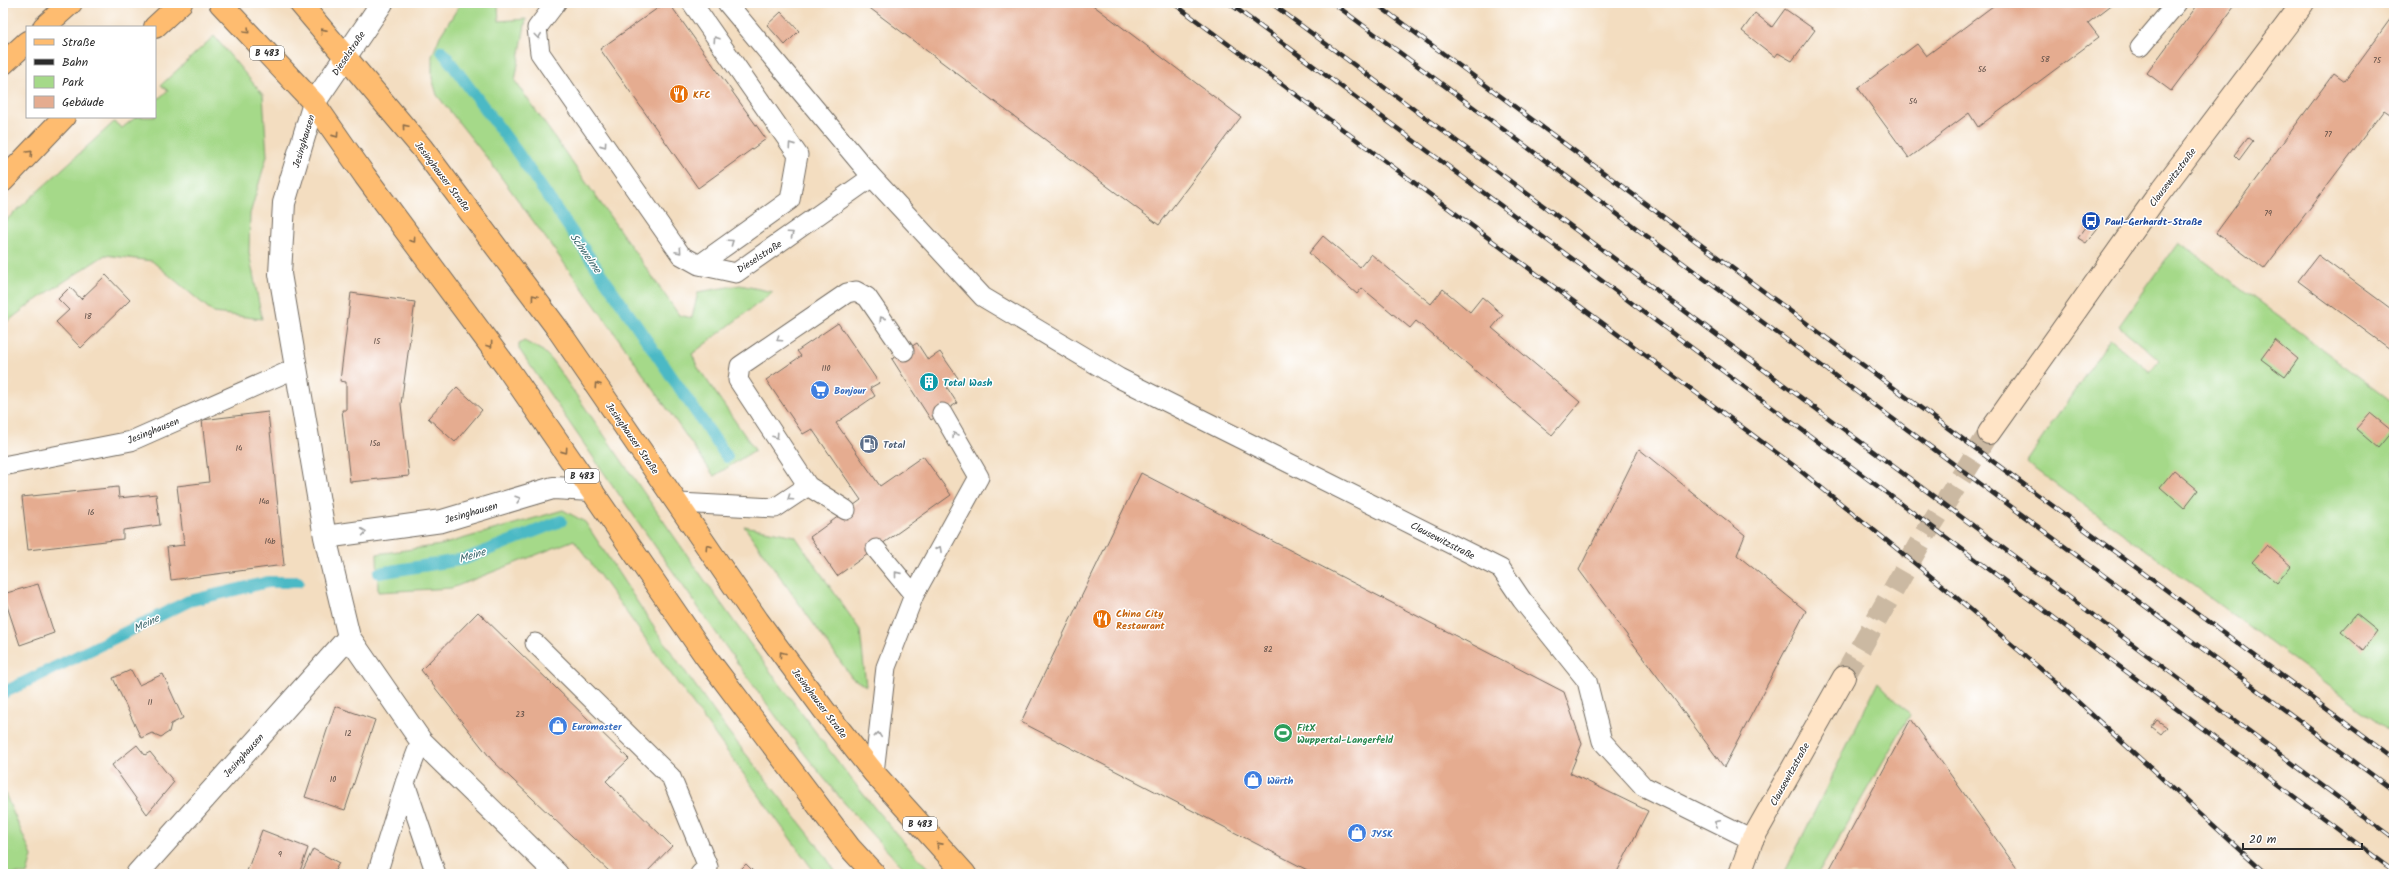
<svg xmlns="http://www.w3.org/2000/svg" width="2397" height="877" viewBox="0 0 2397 877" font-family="Kalam,sans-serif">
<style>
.green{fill:#a5d989;stroke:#68825a}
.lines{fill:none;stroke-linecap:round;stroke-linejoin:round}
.stream{stroke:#4bb9c5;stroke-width:12}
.building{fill:#e5ac90}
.secondary-tunnel{stroke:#cbb9a2;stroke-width:22;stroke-dasharray:22 11;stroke-linecap:butt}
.lane-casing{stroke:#71695f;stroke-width:21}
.street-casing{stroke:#71695f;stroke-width:24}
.secondary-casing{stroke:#71695f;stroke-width:24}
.primary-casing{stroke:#71695f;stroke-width:24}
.highway-casing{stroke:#71695f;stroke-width:24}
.lane{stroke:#fff;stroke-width:19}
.street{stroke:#fff;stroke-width:22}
.secondary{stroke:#ffe4c6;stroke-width:22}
.primary{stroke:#febc70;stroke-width:22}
.highway{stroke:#febc70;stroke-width:22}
.rail-casing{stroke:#2b2b2b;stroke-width:4.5}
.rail{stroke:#fff;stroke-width:3;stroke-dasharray:9;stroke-linecap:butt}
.oneway{stroke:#8a6c4a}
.oneway2{stroke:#a0a0a0}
.labels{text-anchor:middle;stroke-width:3;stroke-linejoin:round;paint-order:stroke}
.number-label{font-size:8px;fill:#5a4b44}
.shield{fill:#fff;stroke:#6b6b6b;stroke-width:1}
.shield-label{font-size:9px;font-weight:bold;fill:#2b2b2b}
.street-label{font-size:10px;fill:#2b2b2b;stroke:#fff}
.food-label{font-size:10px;font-weight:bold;fill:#c56008;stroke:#fff;text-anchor:start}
.transit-label{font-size:10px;font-weight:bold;fill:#164399;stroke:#fff;text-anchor:start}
.culture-label{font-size:10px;font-weight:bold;fill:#0d838f;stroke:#fff;text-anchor:start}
.shop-label{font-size:10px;font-weight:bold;fill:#366cbe;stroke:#fff;text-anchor:start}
.service-label{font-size:10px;font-weight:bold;fill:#4e5e75;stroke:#fff;text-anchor:start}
.leisure-label{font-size:10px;font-weight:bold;fill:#27864d;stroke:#fff;text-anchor:start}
.water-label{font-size:11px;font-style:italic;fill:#386469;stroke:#fff}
</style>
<rect width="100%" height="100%" fill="#fff"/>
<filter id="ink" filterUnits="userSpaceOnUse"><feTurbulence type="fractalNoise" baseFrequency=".025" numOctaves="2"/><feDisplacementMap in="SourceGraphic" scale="8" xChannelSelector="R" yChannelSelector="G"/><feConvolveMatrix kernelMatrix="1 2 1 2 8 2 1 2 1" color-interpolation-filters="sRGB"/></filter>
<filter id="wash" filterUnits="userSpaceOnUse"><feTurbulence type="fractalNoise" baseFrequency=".012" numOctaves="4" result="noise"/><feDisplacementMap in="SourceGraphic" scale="16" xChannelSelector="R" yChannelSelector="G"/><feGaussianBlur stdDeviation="0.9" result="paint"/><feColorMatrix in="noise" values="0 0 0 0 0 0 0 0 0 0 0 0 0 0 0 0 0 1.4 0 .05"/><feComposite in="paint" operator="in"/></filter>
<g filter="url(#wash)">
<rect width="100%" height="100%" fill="#f3ddc0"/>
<path class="green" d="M461,3H500L498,6L499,21L526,19L515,81L679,315L692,318L698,292L740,285L773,292L692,354L697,366L755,450L714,476L602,315L487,158L437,95L432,78V56L440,36Z
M214,36L263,95L267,156L250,214L249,253L262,319L214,313L152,261L105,255L33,302L3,325V223L114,122L122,128L136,117H155V101L168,91L161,85Z
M2179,242L2394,403V734L2026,462L2110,339L2150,372L2160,360L2119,326Z
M524,341L543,351L551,359C633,475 711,594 797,707C840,765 883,823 934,874H910C832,797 768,707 705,617C642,528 580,439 519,349V344Z
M563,510L585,522L657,632L727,730L819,847L837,874H816L574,540L452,588L378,592L377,554L441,545Z
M744,526L795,536L860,630L866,686L852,678Z
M1878,682L1910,715L1818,874H1784Z
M3,789L32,856L27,874H3Z"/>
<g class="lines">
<path class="stream" d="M442,51L515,149L727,457
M379,573L465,559L561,521
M3,693L189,601L268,582H298"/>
</g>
<g id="blocks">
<path class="building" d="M665,3H669L766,139L698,188L600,49Z
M863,3H1090L1241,117L1159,225Z
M1997,3H2114L2088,23L2099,37L1978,127L1969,113L1909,158L1858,88L1917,44L1926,56Z
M2199,3H2237L2171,91L2147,73Z
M1785,9L1815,30L1792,61L1778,53L1775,57L1742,31L1755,13L1772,27Z
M781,12L799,31L785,45L767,25Z
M2394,14V114L2393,116L2384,110L2264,269L2216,233L2334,73L2345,81Z
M2248,137L2253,141L2239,160L2234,155Z
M2092,219L2100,225L2086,243L2078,238Z
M1323,236L1360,267L1371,254L1431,304L1443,289L1470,312L1482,297L1503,315L1492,328L1580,402L1552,435L1416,321L1410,328L1362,288L1357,294L1309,253Z
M2318,255L2394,311V352L2298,281Z
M106,275L130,300L81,348L56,322L69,310L58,299L70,287L81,299Z
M351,293L415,302L401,404L409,476L350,482L342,410H346V382L340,381Z
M838,323L879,383L870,388L875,396L836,423L880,486L923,456L951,495L837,576L810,537L861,500L812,429L803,434L766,380L801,356L797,351Z
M2275,340L2298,359L2285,377L2261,359Z
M917,343L928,360L940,352L958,378L946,386L957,403L931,420L892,359Z
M457,387L482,410L455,442L428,418Z
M268,412L284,565L171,580L167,547L184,545L177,486L209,482L202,420Z
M2370,413L2392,431L2378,448L2356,429Z
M1639,449L1745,535L1737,555L1806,611L1724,767L1579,570Z
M2174,470L2198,490L2184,508L2160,487Z
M1141,473L1564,692L1582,744L1570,773L1648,811L1616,874H1315L1021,722Z
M118,487L119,498L156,494L160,525L123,530V539L28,550L22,497Z
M2267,545L2291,566L2277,583L2252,562Z
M38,584L54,633L20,645L3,594Z
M478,612L629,759L606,781L672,846L645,874H612L492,760L421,670Z
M2356,614L2377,631L2363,650L2341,631Z
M131,670L139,685L163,674L183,718L171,724L169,732L161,737L152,733L141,738L113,678Z
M335,706L375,720L345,810L305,797Z
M1911,719L2021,874H1827Z
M2157,720L2167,727L2161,734L2152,727Z
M137,745L145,755L150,752L174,782L147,814L112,765Z
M262,830L308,848L299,874H246Z
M313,849L339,863L333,874H301Z
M746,864L756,874H736Z"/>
</g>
</g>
<g filter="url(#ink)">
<use href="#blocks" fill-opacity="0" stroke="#71695f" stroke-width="1"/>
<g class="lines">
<path class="secondary-tunnel" d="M1844,677L1920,543L1989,433"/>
<defs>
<path id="lane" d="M556,3L537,28L540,53L681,255L699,265L736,273L872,177
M692,3L798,155L790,200L699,265
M727,3L872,177L983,297L1119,378L1501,569L1522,600L1587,681L1602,741L1643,786L1752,840
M2140,47L2177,3
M3,466L131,441L294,369
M808,486L738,380L740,366L847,293L856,291L867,297L904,351
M679,503L775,508L808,486L846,510
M914,595L979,477L942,413
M535,643L671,777L708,867L700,874
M874,773L886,667L914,595L876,549
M405,783L436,874
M377,874L405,783L421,741"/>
<path id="street" d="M382,3L314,103L284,203L280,274L325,537L349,637L421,741L557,874
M325,537L442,521L553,488L592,490
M137,874L349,637"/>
<path id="secondary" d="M1989,433L2155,199L2303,3
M1740,874L1752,840L1844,677"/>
<path id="primary" d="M220,3L314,103L365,176L508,369L704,654L850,848L874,874
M300,3L422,148L557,328L758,621L824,710L874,773L965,874"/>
<path id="highway" d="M44,27L71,3
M155,27L181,3
M3,64L27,42
M3,181L64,117"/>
</defs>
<use href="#lane" class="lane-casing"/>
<use href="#street" class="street-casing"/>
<use href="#secondary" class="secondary-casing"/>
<use href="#primary" class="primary-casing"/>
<use href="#highway" class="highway-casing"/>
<use href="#lane" class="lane"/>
<use href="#street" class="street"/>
<use href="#secondary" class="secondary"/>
<use href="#primary" class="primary"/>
<use href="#highway" class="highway"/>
<defs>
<path id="rail" d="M1173,3L1797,468L1944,587L2056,682L2267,874
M1229,3L2394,871
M1271,3L2394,839
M1333,3L2394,791
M1375,3L2394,759"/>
</defs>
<use href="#rail" class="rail-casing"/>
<use href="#rail" class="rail"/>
</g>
<defs><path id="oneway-chevron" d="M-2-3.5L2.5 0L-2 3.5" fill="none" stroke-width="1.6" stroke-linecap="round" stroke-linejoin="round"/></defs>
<g class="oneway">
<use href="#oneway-chevron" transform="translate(247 31) rotate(46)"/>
<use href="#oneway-chevron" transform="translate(323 31) rotate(-129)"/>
<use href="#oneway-chevron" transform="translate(405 127) rotate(-131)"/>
<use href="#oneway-chevron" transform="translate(336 135) rotate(55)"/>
<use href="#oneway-chevron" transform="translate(30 153) rotate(-46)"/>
<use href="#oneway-chevron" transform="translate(413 240) rotate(53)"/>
<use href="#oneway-chevron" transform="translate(534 297) rotate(-127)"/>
<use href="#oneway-chevron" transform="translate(490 345) rotate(54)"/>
<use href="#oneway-chevron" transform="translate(597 385) rotate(-125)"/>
<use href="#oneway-chevron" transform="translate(565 451) rotate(55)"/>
<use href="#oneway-chevron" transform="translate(708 547) rotate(-124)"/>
<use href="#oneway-chevron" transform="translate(782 654) rotate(-127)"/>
<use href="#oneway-chevron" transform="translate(939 845) rotate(-132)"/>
</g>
<g class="oneway2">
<use href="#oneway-chevron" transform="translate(538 36) rotate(83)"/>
<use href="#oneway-chevron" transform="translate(716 39) rotate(-124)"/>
<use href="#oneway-chevron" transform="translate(604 145) rotate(55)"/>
<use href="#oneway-chevron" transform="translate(791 145) rotate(-125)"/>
<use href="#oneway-chevron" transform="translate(791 234) rotate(-35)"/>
<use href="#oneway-chevron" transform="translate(731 242) rotate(-35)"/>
<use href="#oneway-chevron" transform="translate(679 251) rotate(49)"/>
<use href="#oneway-chevron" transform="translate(882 319) rotate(-124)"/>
<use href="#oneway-chevron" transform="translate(779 339) rotate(146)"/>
<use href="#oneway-chevron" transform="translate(955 435) rotate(-120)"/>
<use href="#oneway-chevron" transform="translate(776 436) rotate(56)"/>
<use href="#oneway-chevron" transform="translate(790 498) rotate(146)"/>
<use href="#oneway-chevron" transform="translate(518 499) rotate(-17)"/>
<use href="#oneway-chevron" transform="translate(364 532) rotate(-8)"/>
<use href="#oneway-chevron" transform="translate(939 549) rotate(-61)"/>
<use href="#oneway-chevron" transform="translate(897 574) rotate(-129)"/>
<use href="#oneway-chevron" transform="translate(878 735) rotate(-84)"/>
<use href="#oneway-chevron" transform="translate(1717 823) rotate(-154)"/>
</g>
</g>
<defs>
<symbol id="restaurant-disc" viewBox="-11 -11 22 22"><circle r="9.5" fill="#e8710a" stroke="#fff"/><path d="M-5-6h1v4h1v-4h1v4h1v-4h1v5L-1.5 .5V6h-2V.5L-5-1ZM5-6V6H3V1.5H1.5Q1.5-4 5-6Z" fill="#fff"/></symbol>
<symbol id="bus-disc" viewBox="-11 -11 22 22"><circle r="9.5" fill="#1a4fb4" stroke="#fff"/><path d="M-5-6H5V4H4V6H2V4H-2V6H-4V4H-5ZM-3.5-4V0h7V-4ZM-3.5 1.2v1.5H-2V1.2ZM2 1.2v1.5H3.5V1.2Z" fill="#fff"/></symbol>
<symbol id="building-disc" viewBox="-11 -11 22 22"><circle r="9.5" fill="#0f9aa8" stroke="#fff"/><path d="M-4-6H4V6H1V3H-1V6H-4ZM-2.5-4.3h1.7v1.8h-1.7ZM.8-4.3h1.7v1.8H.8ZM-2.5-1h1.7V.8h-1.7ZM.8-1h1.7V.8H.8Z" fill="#fff"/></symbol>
<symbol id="supermarket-disc" viewBox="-11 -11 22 22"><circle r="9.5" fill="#3f7fe0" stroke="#fff"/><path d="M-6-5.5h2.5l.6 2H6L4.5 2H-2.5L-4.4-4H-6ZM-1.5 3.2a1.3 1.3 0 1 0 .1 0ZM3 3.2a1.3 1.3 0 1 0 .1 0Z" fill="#fff"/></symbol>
<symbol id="fuel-disc" viewBox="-11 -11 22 22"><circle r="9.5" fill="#5c6f8a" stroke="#fff"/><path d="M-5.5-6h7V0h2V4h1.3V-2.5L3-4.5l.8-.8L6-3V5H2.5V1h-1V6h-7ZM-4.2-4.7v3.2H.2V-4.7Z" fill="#fff"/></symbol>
<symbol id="shop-disc" viewBox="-11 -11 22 22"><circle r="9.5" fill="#3f7fe0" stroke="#fff"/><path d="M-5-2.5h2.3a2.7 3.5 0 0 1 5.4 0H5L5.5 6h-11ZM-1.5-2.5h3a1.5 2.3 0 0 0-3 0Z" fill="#fff"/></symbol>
<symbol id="stadium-disc" viewBox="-11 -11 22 22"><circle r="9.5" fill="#2e9e5b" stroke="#fff"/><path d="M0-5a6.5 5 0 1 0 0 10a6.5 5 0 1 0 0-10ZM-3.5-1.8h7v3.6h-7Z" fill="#fff"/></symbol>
</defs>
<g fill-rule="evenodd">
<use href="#restaurant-disc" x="668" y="83" width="22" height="22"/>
<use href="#bus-disc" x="2080" y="210" width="22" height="22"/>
<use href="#building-disc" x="918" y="371" width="22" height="22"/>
<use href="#supermarket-disc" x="809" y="379" width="22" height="22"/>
<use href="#fuel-disc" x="858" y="433" width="22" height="22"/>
<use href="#restaurant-disc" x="1091" y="608" width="22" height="22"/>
<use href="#shop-disc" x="547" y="715" width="22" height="22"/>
<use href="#stadium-disc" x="1272" y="722" width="22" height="22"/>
<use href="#shop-disc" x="1242" y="769" width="22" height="22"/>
<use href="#shop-disc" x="1346" y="822" width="22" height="22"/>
</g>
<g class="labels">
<g class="number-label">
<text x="2045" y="62">58</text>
<text x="2377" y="63">75</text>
<text x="1982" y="72">56</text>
<text x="1913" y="104">54</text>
<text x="2328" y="137">77</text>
<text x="2268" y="216">79</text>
<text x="88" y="319">18</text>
<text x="377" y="344">15</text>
<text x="826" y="371">110</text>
<text x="375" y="446">15a</text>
<text x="239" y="451">14</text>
<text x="264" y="504">14a</text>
<text x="91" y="515">16</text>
<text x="270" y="544">14b</text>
<text x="1268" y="652">82</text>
<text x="150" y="705">11</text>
<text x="520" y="717">23</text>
<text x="348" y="736">12</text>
<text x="333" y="782">10</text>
<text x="280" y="857">9</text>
</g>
<g class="shield">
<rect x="250" y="46" width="34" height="14" rx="3"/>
<rect x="565" y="469" width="34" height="14" rx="3"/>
<rect x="903" y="817" width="34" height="14" rx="3"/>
</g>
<g class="shield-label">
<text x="267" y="56">B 483</text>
<text x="582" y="479">B 483</text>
<text x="920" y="827">B 483</text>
</g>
<g class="street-label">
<text transform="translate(348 53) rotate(-56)" y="4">Dieselstraße</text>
<text transform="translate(303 141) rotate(-73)" y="4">Jesinghausen</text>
<text transform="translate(443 176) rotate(53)" y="4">Jesinghauser Straße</text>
<text transform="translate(2172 177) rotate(-53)" y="4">Clausewitzstraße</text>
<text transform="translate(759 256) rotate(-33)" y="4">Dieselstraße</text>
<text transform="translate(153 430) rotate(-22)" y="4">Jesinghausen</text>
<text transform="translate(633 438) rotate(55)" y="4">Jesinghauser Straße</text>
<text transform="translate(471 512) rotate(-16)" y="4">Jesinghausen</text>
<text transform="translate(1443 540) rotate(27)" y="4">Clausewitzstraße</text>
<text transform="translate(820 703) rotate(53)" y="4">Jesinghauser Straße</text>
<text transform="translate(243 755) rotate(-48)" y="4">Jesinghausen</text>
<text transform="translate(1789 774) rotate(-61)" y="4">Clausewitzstraße</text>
</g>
<g class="food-label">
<text x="693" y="98">KFC</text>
<text x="1116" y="617">China City<tspan x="1116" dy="12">Restaurant</tspan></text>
</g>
<g class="transit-label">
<text x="2105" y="225">Paul-Gerhardt-Straße</text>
</g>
<g class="culture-label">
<text x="943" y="386">Total Wash</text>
</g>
<g class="shop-label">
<text x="834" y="394">Bonjour</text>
<text x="572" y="730">Euromaster</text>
<text x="1267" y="784">Würth</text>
<text x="1371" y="837">JYSK</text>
</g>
<g class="service-label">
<text x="883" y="448">Total</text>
</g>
<g class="leisure-label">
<text x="1297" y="731">FitX<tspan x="1297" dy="12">Wuppertal-Langerfeld</tspan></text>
</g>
<g class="water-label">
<text transform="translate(586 253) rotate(55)" y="4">Schwelme</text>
<text transform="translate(472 555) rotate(-18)" y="4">Meine</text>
<text transform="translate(146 623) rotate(-26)" y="4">Meine</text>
</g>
</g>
<rect width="2397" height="877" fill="none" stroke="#fff" stroke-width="16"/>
<rect x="26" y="26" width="130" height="92" fill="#ffffff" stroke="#aaaaaa"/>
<rect x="34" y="39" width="20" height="6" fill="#febc70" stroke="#aaaaaa"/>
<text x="62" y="46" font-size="12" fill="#2b2b2b">Straße</text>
<rect x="34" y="59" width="20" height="6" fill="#2b2b2b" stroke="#aaaaaa"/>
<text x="62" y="66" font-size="12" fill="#2b2b2b">Bahn</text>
<rect x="34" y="76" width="20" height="12" fill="#a5d989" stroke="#aaaaaa"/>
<text x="62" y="86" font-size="12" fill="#2b2b2b">Park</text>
<rect x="34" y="96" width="20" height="12" fill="#e5ac90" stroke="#aaaaaa"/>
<text x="62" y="106" font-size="12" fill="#2b2b2b">Gebäude</text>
<path d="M2243 843v6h119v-6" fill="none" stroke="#2b2b2b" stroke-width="2"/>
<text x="2249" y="843" font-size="12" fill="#2b2b2b" stroke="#ffffff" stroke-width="3" paint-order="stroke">20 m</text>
</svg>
